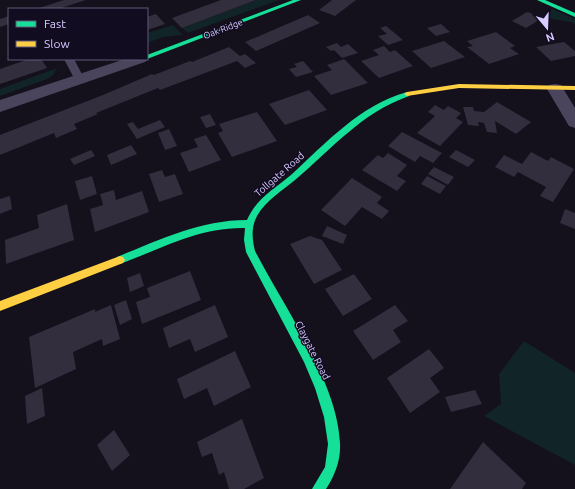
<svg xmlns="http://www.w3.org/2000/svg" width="575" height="489" viewBox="0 0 575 489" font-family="Ubuntu,sans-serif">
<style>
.green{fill:#112428}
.building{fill:#322e3e}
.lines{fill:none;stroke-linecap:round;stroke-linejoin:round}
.lane{fill:#4a455d;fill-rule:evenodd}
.street{fill:#4a455d;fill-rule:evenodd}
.fast{fill:#16e098;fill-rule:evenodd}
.slow{fill:#ffcf43;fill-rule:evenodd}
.labels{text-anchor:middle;stroke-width:3;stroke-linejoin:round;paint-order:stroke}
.far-street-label{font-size:9px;fill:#d8cbff;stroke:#120c20}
.street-label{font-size:10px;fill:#d8cbff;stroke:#120c20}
</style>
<rect width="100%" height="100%" fill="#14101c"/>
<path class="green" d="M257,0H279L188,33L182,28Z
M552,9L575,19V24C565,19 558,22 548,17Z
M173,25L183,35L163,37L147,43V33Z
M57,68L53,75L47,79L0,96V89Z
M524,341L575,373V465L484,416L501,404L499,374Z"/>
<path class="building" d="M64,0H86L58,9H36Z
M221,0H256L182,28L172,18Z
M332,0H356L335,16L319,10Z
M527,12L544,17L526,28L512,21Z
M156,14L165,24L147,30V17Z
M308,15L320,23L256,51L245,42Z
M9,16V24L0,27V19Z
M441,24L450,32L436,36L427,28Z
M386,26L403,40L388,45L378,36L387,34L380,28Z
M496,32L515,46L510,48L519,54L489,64L467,47L473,46L467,41Z
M444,41L465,57L431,68L412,51Z
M564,42L575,51V56L551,61L536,47Z
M337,43L341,47L348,44L358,53L342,58L334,50L331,51L326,47Z
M384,46L390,52L395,50L413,66L379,78L361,61L379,55L373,50Z
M229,47L240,56L245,54L256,63L245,68L237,61L160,90L158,88L96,113L98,114L74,124L77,129L56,138L54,133L0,155V135L103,95L152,74L154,75L190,61L192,62Z
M29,59H41L47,68L0,84V69Z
M344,59L368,83L331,95L314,76L332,70L327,65Z
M303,61L313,72L296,77L289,69L297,67L294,64Z
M309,90L327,110L285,125L269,104Z
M497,102L531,122L516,134L495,121L497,133L487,132L484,123L478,122L479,126L468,125L463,107H473L474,111L484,112Z
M435,105L444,110L448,106L461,113L456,118L463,122L440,146L417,133L435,116L428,112Z
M257,112L277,141L232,157L218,133L223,131L219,124Z
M210,114L216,125L206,128L200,117Z
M160,120L165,127L137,139L127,124L133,122L138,129Z
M169,129L177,146L165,150L158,133Z
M402,132L442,153L433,163L420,156L415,162L388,146Z
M206,135L221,160L189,172L180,153L198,147L194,139Z
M131,145L137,154L111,165L107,155Z
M91,150L95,156L74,165L70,159Z
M456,150L475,160L468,167L449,157Z
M531,152L548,161L551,157L574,169L553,202L540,196L546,187L518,172L514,177L495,167L504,155L522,164Z
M388,153L407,165L397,176L406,181L397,191L362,170L378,155L383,158Z
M434,167L454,177L448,185L428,174Z
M162,170L165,177L175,174L183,194L159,202L149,174Z
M92,176L97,194L80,200L75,181Z
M427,176L446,186L440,194L421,184Z
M352,178L382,197L377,203L389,211L382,219L362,207L345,226L321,210Z
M114,190L116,200L142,191L149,212L95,232L90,209L103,205L100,194Z
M10,196L12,209L0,214V199Z
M67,204L74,240L6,264L5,240L39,228L37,215Z
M565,209L575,213V229L560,223Z
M327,226L347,235L343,244L322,236Z
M310,236L322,240L342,270L314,284L290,244Z
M190,271L201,300L142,324L136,302L150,297L147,288Z
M140,273L144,286L130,292L127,278Z
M354,274L372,299L343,316L325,289Z
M126,300L132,319L120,325L114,305Z
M111,305L120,339L103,346L102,339L73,352L76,369L35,388L29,337L95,309V312Z
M215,305L228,337L195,352L190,339L169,348L163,328Z
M395,305L408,321L393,330L401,342L373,360L353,331Z
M429,349L444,368L430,378L440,392L410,413L387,378Z
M235,351L251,387L214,406L207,388L184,399L177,379Z
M42,388L45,416L27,424L25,396Z
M475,390L482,404L451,412L445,397Z
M242,419L264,478L244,489H229L224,472L219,475L212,453L202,457L197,442Z
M114,430L130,455L112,471L97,445Z
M483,442L526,483L522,489H450Z"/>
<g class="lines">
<path class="lane" d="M64,59H74L85,80L84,82H76Z"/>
<path class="street" d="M147,58L148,59L145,62L0,112V100L125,59Z
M555,84L561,85L575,108V128L569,126L547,89L549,85Z"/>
<path class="fast" d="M293,0H301L147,59V55Z
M537,0H545L575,13V17Z
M407,92L410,94L409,96C361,113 333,148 295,180C282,191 266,200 257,216C251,227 252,239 255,251C283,305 338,383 340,443C341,460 335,475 326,489H312L325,467L328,444L324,417L315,388L304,362L246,252L244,240L245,228C199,227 161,249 120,264L117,263L115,260L117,257C159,240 200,220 247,220C256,199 274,189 291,175C326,143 360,105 407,92Z"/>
<path class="slow" d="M459,84L575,86V90L459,88L407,96L404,94L407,92Z
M120,256L123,257L125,260L123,263L0,311V301Z"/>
</g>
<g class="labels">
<g class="far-street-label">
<text transform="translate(223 29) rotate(-21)" y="3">Oak Ridge</text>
</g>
<g class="street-label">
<text transform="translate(279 174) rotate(-41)" y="4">Tollgate Road</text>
<text transform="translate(313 350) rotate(63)" y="4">Claygate Road</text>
</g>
</g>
<rect x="8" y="8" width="140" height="52" fill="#120c20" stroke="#615879"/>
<rect x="16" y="21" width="20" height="6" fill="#16e098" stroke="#615879"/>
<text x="44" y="28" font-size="12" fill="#d8cbff">Fast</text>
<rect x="16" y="41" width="20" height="6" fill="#ffcf43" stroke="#615879"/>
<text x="44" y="48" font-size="12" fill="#d8cbff">Slow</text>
<g transform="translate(547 28) rotate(161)" stroke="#120c20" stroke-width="3" paint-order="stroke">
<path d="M0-3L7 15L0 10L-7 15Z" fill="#d8cbff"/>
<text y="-6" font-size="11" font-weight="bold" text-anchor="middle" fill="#d8cbff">N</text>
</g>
</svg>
